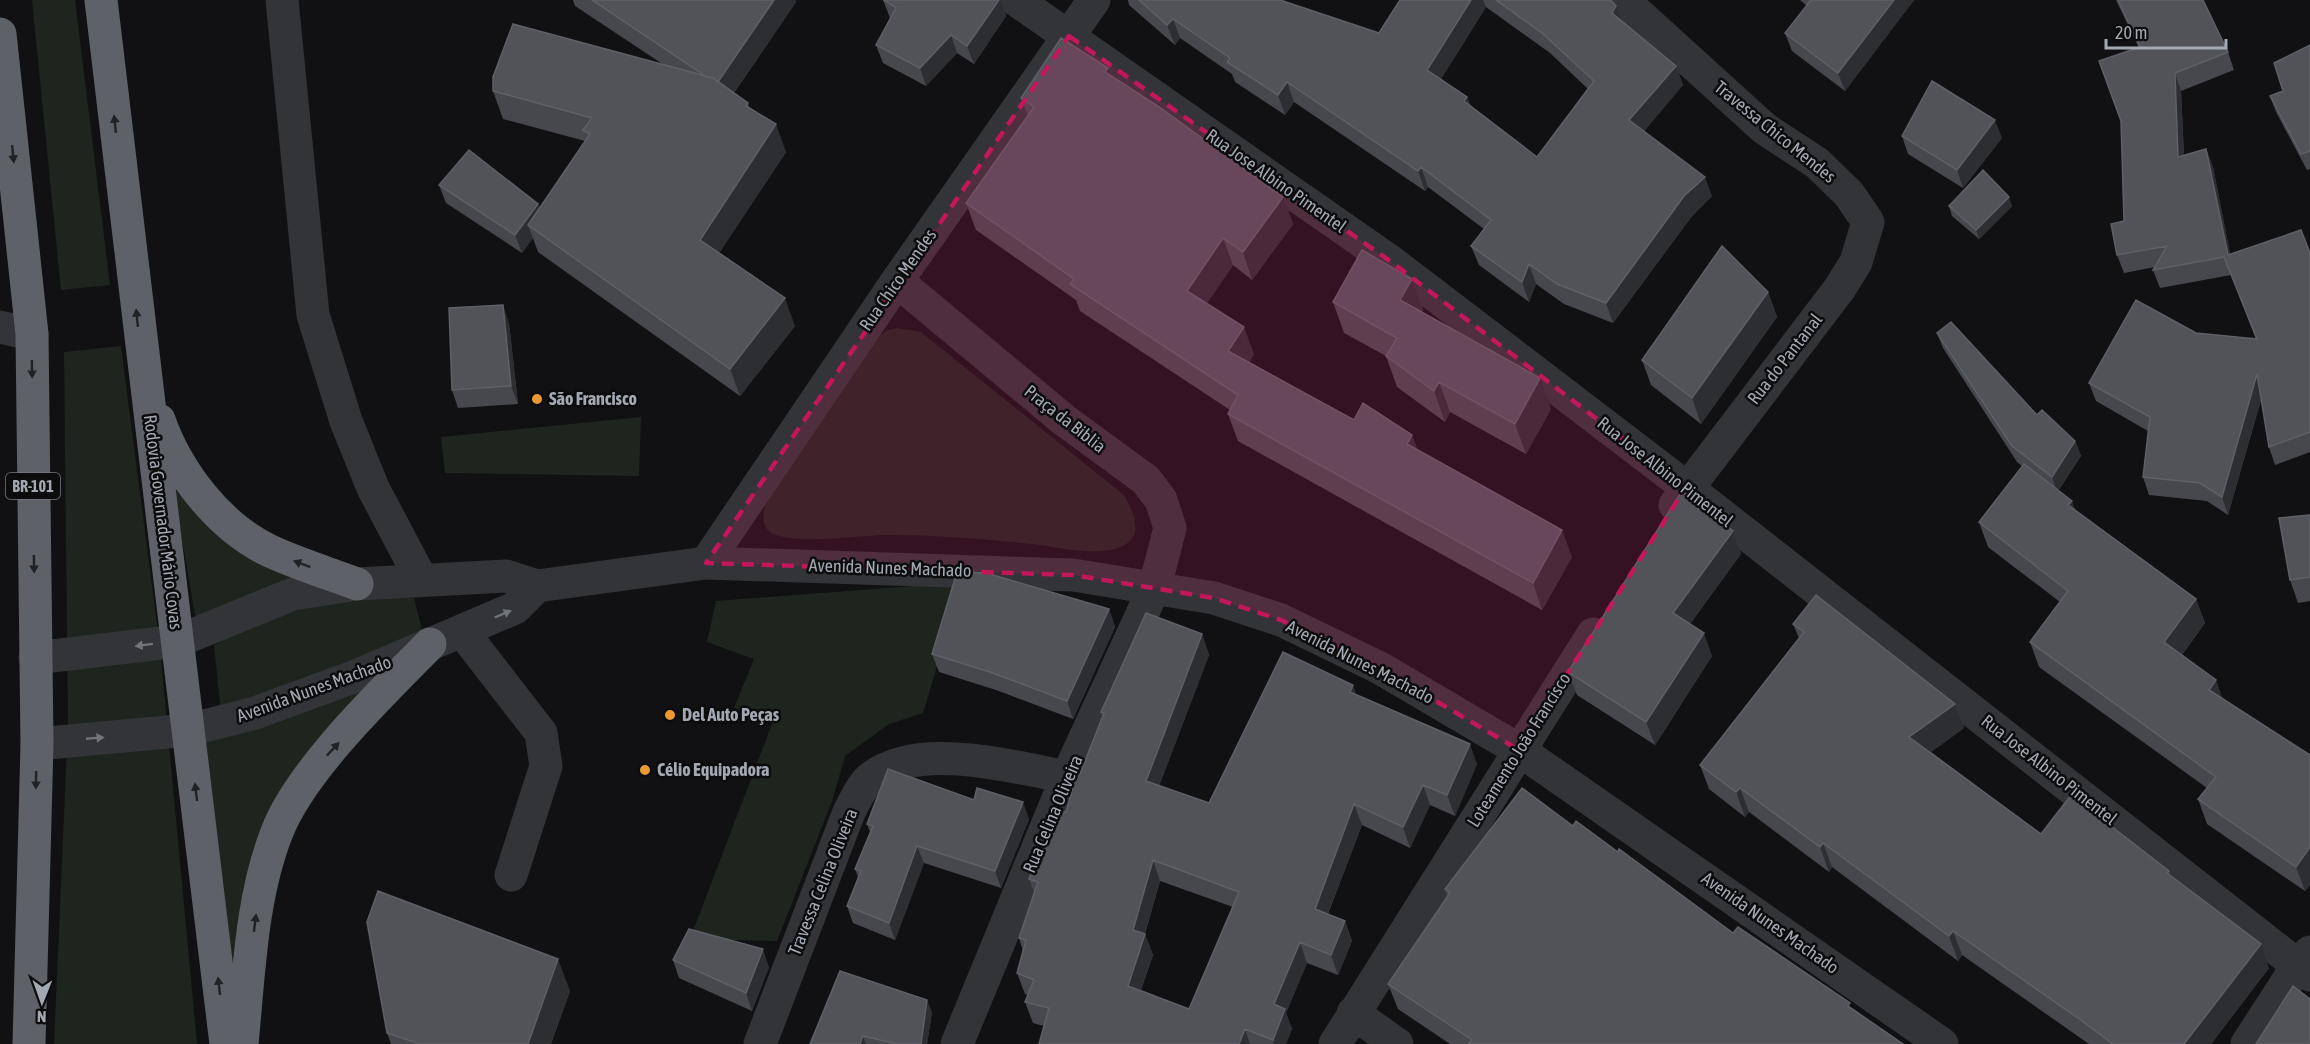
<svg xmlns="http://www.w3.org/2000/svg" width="2310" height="1044" viewBox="0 0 2310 1044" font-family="'Asap Condensed',sans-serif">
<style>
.green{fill:#1e251e}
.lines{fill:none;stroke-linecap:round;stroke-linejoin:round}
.minor{stroke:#323437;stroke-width:33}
.highway{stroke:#5e6268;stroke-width:33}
.wall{fill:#47484e;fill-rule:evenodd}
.shaded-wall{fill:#2d2e32}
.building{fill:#515359;stroke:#5e6067;stroke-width:1.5;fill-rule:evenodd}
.oneway{fill:#202224}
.oneway2{fill:#70747b}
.marked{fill:#c2185b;fill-opacity:0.2;stroke:#c2185b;stroke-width:4.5;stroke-dasharray:12 8;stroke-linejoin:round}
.poi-dot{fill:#ea9a31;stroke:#0c0c0d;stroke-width:2}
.labels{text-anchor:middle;stroke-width:5;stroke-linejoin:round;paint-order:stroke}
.shield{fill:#0c0c0d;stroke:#767a81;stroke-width:1.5}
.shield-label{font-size:16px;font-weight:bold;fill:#a3a9b3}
.street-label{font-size:18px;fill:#a3a9b3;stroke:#0c0c0d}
.poi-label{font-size:18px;font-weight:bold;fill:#a3a9b3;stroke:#0c0c0d;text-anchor:start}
</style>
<rect width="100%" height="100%" fill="#111113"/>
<path class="green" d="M32,0H75L110,285L61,290Z
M897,328L921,332L1124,495C1133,510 1145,535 1123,546C1097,558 1059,547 1032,544C983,539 935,535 886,535C857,536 801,544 776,535C762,530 762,517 765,505L876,339L886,331Z
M121,346L160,648L197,1044H54L68,725L64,352Z
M641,417L639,476L445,473L441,437Z
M171,474L302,577L196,621Z
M914,586H961L923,713L889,724L845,756L832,801L777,941L690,939L772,724L734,708L754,659L707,642L716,601Z
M352,595L414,598L422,630L355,668L221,713L214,645L296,601Z
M386,676L269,828L236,1032L204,742Z"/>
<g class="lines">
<path class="minor" d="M282,0L313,315L346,421L373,488L421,579
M1016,0L1390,261L1686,487L2310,975
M1623,0L1765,129L1817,163L1849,194L1868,222L1856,262L1840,288L1675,505
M897,281L1064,420L1146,480L1161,500L1170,528L1155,586L1067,777L957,1044
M0,327L32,334
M706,563L897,281L1094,0
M462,631L541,733L546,766L511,875
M35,658L178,641L293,594L357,584L506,576L537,586L706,563L1073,575L1214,598L1281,620L1380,668L1519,750L1942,1044
M37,744L189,730L255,713L356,676L515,608L537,586
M1353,1013L1397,1044
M760,1044L849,812C855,801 862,784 872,777C920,741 1013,767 1067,777
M1335,1044L1593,634
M2247,1044L2298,965L2310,952"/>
<path class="highway" d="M101,0C140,348 185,696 226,1044
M0,34L32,334L37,744L29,1044
M159,420C177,472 219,527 270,551C298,564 328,573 357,584
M242,1044C249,974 251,898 277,832C301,770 382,693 430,644"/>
</g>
<path class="wall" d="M573,0H795L796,2L734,93L748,103L749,107L786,152L719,253L795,326L740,396L538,252L533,238L522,253L446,203L439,185L538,204L540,207L585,141L503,119L493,91L664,65L575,6Z
M883,0H1001L1006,16L974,64L957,53L926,86L883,63L876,45L890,18Z
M1128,0H1280L1379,33L1400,0H1611L1616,6L1622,22L1676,66L1683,85L1644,131L1712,196L1692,216L1613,323L1564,304L1536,284L1529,302L1479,265L1471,246L1484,229L1428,187L1425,191L1294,102L1285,115L1235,82L1232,74L1180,38L1175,45L1129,5ZM1486,7L1550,53L1588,89L1537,157L1471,107L1467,97L1441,79Z
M1800,0H1914L1845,91L1792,51L1785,33L1807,6Z
M2116,0H2203L2228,52L2234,70L2181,91L2184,155L2206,149L2213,167L2230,254L2310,253V452L2275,465L2269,447L2261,400L2228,515L2207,501L2149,495L2143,477L2148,431L2096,401L2089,383L2196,333L2256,339L2231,275L2160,288L2153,270L2155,267L2124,273L2117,255L2124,221L2139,48Z
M2310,45V169L2307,170L2276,112L2270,96L2283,91Z
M1111,75L1283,197L1293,224L1252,280L1233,265L1207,303L1254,354L1249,362L1354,420L1412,435L1417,450L1572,557L1542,610L1238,441L1228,414L1230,410L1080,311L1076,300L976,230L966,203L1028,116L1021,98Z
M1902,136L2002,138L1963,188L1908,154Z
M1949,206H2012L1979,239L1952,216Z
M1412,279L1423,310L1421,312L1551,409L1526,454L1450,412L1445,422L1397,387L1386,356L1344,333L1333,302Z
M1768,292L1777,317L1701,424L1651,385L1642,360Z
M509,323L518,404L458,408L452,390Z
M1937,333L2037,415L2075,441L2081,456L2058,491L2075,510L2196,599L2205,623L2182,655L2223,699L2310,755V885L2305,891L2207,824L2198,799L2207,788L2039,667L2030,642L2060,602L1988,547L1979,522L2022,466L2017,462L1943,348Z
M2310,515V601L2298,603L2290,580Z
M1733,531L1741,554L1690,624L1712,656L1655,745L1577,695L1568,672Z
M1109,609L1115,627L1073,719L996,690L939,672L932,654Z
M1793,624L1955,704L1964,728L1931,752L2041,834L2169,871L2170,876L2269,968L2211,1044H2089L1962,955L1958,961L1832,867L1829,872L1749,812L1745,817L1709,789L1700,765L1799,638Z
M1202,634L1209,655L1159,786L1209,803L1356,695L1477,764L1455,816L1430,805L1410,848L1362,825L1328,914L1345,921L1352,941L1338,975L1307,963L1286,1013L1292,1029L1286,1044H1039L1044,1026L1033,1023L1025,1002L1028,995L1025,994L1017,973L1023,951L1019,938L1034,892L1029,879L1066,812L1102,716L1101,712ZM1160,881L1233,907L1189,1009L1141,990L1153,955L1145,934Z
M1029,819L1001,888L924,863L895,940L853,923L847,906L858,877L855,869L870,832L867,824Z
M1573,826L1618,852L1733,933L1852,1008L1903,1044H1450L1398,1009L1388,984L1447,896L1445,889Z
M673,960L769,967L752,1011L679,978Z
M570,991L551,1044H391L387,1033Z
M932,1012L927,1044H810Z"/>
<path class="shaded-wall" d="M774,0H795L796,2L725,106L717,83Z
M999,0H1001L1006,16L974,64L967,46Z
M1471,0H1483L1486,7L1434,90L1427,70Z
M1894,0H1914L1845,91L1838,73Z
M1616,6L1624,26L1612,13Z
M1173,19L1180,38L1175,45L1167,25Z
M951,35L957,53L926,86L920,68Z
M1676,66L1683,85L1636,140L1629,120Z
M2175,73L2181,91L2185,175L2178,157Z
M1287,82L1294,102L1285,115L1278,95Z
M1467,97L1474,117L1464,101Z
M1995,120L2002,138L1963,188L1957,170Z
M776,124L786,152L710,267L700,240Z
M2206,149L2213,167L2234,273L2228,255Z
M1421,167L1428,187L1425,191L1418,171Z
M1705,177L1712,196L1692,216L1613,323L1606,303L1684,196Z
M1283,197L1293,224L1252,280L1243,252Z
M2009,197L2012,206L1979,239L1976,230Z
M538,204L545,222L528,225L533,238L522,253L515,235Z
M1223,238L1233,265L1197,318L1187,291Z
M1529,264L1536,284L1529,302L1522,282Z
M1412,279L1423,310L1411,331L1400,300Z
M1768,292L1777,317L1701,424L1692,398Z
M785,298L795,326L740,396L730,369Z
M503,305L509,323L518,404L511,386Z
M1244,327L1254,354L1238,378L1228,351Z
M2257,374L2263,392L2228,515L2222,497Z
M1540,378L1551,409L1526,454L1515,424Z
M1439,382L1450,412L1445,422L1434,391Z
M1412,435L1422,462L1407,444Z
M2075,441L2081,456L2057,492L2052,477Z
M2072,501L2081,526L2068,505Z
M1562,530L1572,557L1542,610L1533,583Z
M1733,531L1741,554L1681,636L1673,613Z
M2196,599L2205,623L2173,667L2164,642Z
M1109,609L1115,627L1073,719L1067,701Z
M1704,633L1712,656L1655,745L1646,722Z
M1202,634L1209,655L1153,802L1146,781Z
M2216,680L2225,705L2209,690Z
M1353,685L1360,706L1350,692Z
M1955,704L1964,728L1918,761L1909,737Z
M1470,744L1477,764L1455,816L1447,795Z
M1423,785L1430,805L1410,848L1403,827Z
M1740,788L1749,812L1745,817L1736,792Z
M1023,802L1029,819L1001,888L995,871Z
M1354,804L1362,825L1322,929L1315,909Z
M1823,843L1832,867L1829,872L1820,847Z
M917,846L924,863L895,940L889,923Z
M2310,847V885L2305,891L2296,867Z
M1153,860L1160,881L1142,943L1145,934L1153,955L1135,1006L1128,986L1133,930Z
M1345,921L1352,941L1338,975L1331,955Z
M1953,931L1962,955L1958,961L1949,936Z
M1300,942L1307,963L1286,1013L1292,1029L1286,1044H1274L1273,1040L1274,1004Z
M2261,944L2269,968L2211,1044H2184Z
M763,949L769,967L752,1011L746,993Z
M558,959L570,991L551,1044H528Z
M927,1000L932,1012L927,1044H921Z
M1245,1029L1250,1044H1239Z
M863,1036L866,1044H860Z"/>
<path class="building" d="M592,0H774L718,82L713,78L707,77Z
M884,0H999L967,46L951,35L920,68L876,45L896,8Z
M1139,0H1280L1379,33L1400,0H1471L1427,70L1467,97L1464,101L1537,157L1594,81L1542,33L1496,0H1611L1616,6L1612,13L1676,66L1629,120L1705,177L1684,196L1606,303L1557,284L1529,264L1522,282L1471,246L1491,220L1421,167L1418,171L1287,82L1278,95L1227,62L1230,58L1173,19L1167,25Z
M1811,0H1894L1838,73L1785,33Z
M2118,0H2203L2228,52L2175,73L2178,157L2206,149L2228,255L2301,230L2310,253V432L2269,447L2257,374L2222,497L2200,483L2143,477L2150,417L2089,383L2136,300L2196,333L2257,339L2224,257L2153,270L2167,246L2117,255L2111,224L2124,221L2121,121L2099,61L2140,47Z
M513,24L713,78L748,103L746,106L776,124L700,240L785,298L730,369L528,225L590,134L583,130L592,118L493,91V77Z
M1061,38L1108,68L1105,72L1158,106L1283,197L1243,252L1223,238L1187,291L1244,327L1228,351L1354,420L1363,403L1412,435L1407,444L1562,530L1533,583L1228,414L1238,395L1070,284L1074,279L966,203L1034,107L1021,98Z
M2310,45V151L2301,154L2270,96L2283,91L2274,63Z
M1932,81L1995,120L1957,170L1902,136Z
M469,150L538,204L515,235L439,185Z
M1983,170L2009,197L1976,230L1949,206Z
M1722,246L1768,292L1692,398L1642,360Z
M1362,250L1412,279L1400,300L1540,378L1515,424L1439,382L1434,391L1386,356L1397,338L1333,302Z
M503,305L511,386L452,390L449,308Z
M1951,322L2037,415L2042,410L2075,441L2052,477L2012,446L1937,333Z
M2024,464L2072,501L2068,505L2196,599L2164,642L2216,680L2209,690L2310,755V847L2296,867L2198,799L2216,777L2030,642L2068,591L1979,522Z
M1682,491L1733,531L1673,613L1704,633L1646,722L1568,672Z
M2310,515V577L2290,580L2279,518Z
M957,572L986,573L1109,609L1067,701L990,672L932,654Z
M1816,595L1955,704L1909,737L2041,834L2071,795L2169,871L2167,873L2261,944L2184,1044H2113L2078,1018L1953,931L1949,936L1823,843L1820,847L1740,788L1736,792L1700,765L1804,632L1793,624Z
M1146,613L1202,634L1146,781L1209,803L1283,652L1353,685L1350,692L1470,744L1447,795L1423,785L1403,827L1354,804L1315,909L1345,921L1331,955L1300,942L1274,1004L1285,1009L1273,1040L1245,1029L1239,1044H1039L1049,1008L1025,1002L1034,980L1017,973L1026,940L1019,938L1038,882L1029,879L1058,810L1066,812L1077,773L1080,774L1104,713L1101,712ZM1153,860L1239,892L1189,1009L1128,986L1145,934L1133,930Z
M888,769L974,800L977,788L1023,802L995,871L917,846L889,923L847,906L861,871L855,869L873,826L867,824Z
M1522,788L1573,826L1576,821L1618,852L1619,849L1733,933L1738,927L1850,1003L1848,1006L1903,1044H1470L1469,1043L1472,1040L1388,984L1450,893L1445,889Z
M378,891L558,959L528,1044H420L387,1033L367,922Z
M689,929L763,949L746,993L673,960Z
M840,971L927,1000L921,1044H897L863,1036L860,1044H810Z
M2293,986L2310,999V1044H2256Z"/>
<defs><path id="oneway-solid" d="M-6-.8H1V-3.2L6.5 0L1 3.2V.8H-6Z" transform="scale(1.5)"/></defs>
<g class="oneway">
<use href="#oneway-solid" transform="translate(115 124) rotate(-96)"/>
<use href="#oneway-solid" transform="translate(13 154) rotate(84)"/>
<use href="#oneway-solid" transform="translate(137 318) rotate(-96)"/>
<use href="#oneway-solid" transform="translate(32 369) rotate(89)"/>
<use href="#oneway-solid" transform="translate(34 564) rotate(89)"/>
<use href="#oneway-solid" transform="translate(302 564) rotate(-159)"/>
<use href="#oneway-solid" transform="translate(333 749) rotate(-47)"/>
<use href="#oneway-solid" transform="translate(36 780) rotate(91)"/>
<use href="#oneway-solid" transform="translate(196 792) rotate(-97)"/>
<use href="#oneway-solid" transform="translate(255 923) rotate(-83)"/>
<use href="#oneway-solid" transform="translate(219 986) rotate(-97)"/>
</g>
<g class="oneway2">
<use href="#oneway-solid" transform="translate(503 614) rotate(-23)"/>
<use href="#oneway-solid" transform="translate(144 645) rotate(173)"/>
<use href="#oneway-solid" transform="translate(95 738) rotate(-5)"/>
</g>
<path class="marked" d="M1069,36L1390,261L1686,487L1519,750L1380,668L1281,620L1214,598L1073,575L706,563Z"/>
<g class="poi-dot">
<circle cx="537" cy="399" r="6"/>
<circle cx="670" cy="715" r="6"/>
<circle cx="645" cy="770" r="6"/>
</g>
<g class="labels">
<rect class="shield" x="6" y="473" width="54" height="26" rx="4.5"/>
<g class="shield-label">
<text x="33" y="492">BR-101</text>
</g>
<g class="street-label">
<text transform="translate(1775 132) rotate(39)" y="6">Travessa Chico Mendes</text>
<text transform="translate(1276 181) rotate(35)" y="6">Rua Jose Albino Pimentel</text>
<text transform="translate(898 280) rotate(-55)" y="6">Rua Chico Mendes</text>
<text transform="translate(1785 359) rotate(-52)" y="6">Rua do Pantanal</text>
<text transform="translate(1065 419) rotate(38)" y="6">Praça da Biblia</text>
<text transform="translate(1665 472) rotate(38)" y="6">Rua Jose Albino Pimentel</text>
<text transform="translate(163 522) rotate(83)" y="6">Rodovia Governador Mário Covas</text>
<text transform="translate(890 568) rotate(2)" y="6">Avenida Nunes Machado</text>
<text transform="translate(1360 662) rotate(27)" y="6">Avenida Nunes Machado</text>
<text transform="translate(314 689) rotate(-20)" y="6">Avenida Nunes Machado</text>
<text transform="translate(1519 750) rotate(-58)" y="6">Loteamento João Francisco</text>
<text transform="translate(2049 770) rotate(38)" y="6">Rua Jose Albino Pimentel</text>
<text transform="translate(1053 814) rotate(-67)" y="6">Rua Celina Oliveira</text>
<text transform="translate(823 882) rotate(-68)" y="6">Travessa Celina Oliveira</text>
<text transform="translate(1770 923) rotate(35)" y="6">Avenida Nunes Machado</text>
</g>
<g class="poi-label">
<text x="549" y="405">São Francisco</text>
<text x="682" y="721">Del Auto Peças</text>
<text x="657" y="776">Célio Equipadora</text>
</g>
</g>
<g transform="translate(42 1002) rotate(181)" stroke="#0c0c0d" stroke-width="4.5" paint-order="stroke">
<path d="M0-4.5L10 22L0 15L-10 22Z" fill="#a3a9b3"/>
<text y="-9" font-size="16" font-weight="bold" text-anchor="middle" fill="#a3a9b3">N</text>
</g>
<path d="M2106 39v9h120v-9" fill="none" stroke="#a3a9b3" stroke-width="3"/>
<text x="2115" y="39" font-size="18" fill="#a3a9b3" stroke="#0c0c0d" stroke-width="4.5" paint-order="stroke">20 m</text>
</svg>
